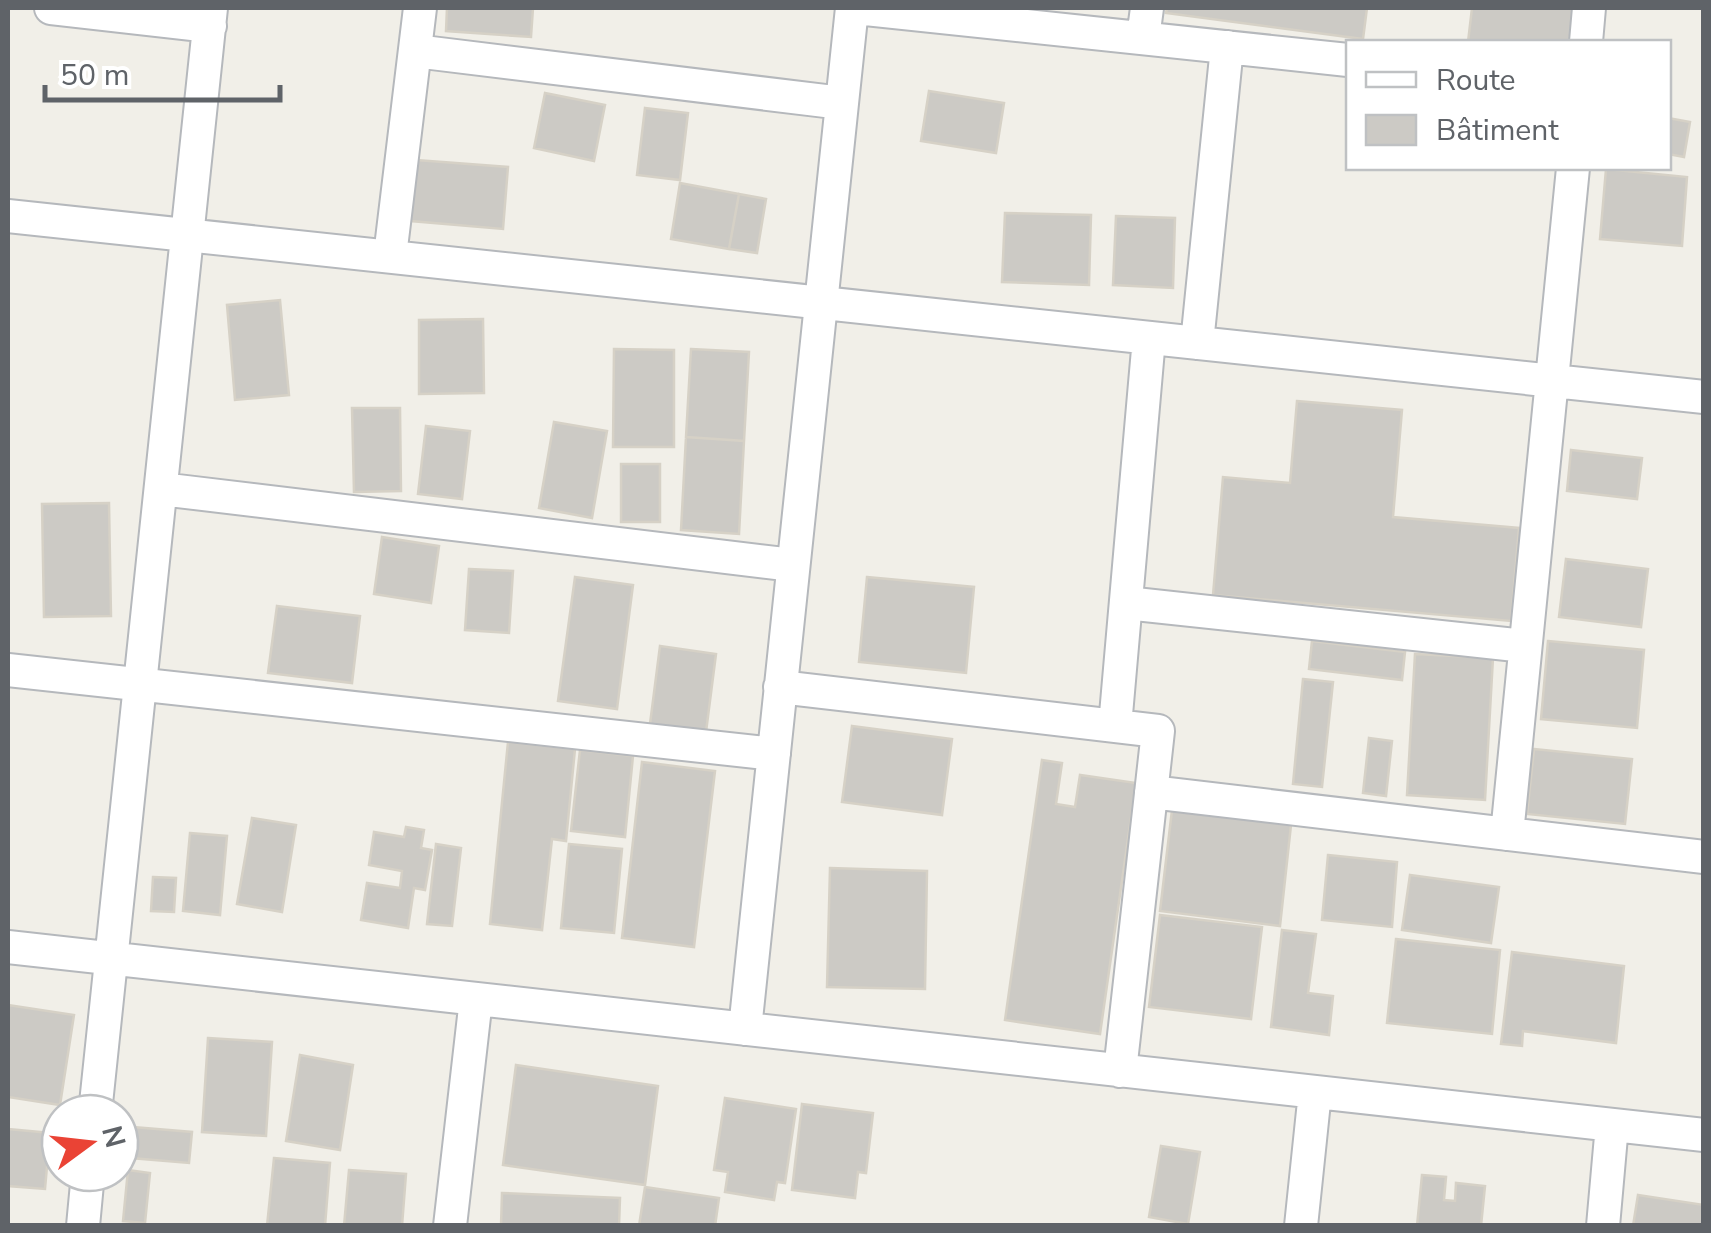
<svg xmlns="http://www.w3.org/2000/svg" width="1711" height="1233" viewBox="0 0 1711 1233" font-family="'Nunito Sans',sans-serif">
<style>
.building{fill:#cccac5;stroke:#d6d1c6;stroke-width:2.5}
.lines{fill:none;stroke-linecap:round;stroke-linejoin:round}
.street-casing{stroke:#b5b8bc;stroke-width:36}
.street{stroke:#fff;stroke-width:32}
</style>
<rect width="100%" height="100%" fill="#f1efe8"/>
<path class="building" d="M447,8H533L531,37L446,31Z
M1167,8H1367L1363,39L1166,13Z
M1472,8H1579L1574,42H1468Z
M929,91L1004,103L996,153L921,141Z
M545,93L605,105L594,161L534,148Z
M645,108L688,113L680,180L637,175Z
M1668,118L1690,122L1684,157L1668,154Z
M416,160L508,167L503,229L411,221Z
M1606,169L1687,177L1682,246L1600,239Z
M680,183L739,194L729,249L671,239Z
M739,194L766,199L757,253L729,249Z
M1005,213L1091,215L1089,285L1002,282Z
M1116,216L1175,218L1173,288L1113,285Z
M280,300L289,395L235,400L227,305Z
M483,319L484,393L419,394V320Z
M614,349L674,350V447H613Z
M691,349L749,352L744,441L686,437Z
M1297,401L1402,410L1393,517L1519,528L1511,621L1213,595L1223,477L1290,483Z
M352,408H400L401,491L354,492Z
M554,422L607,431L592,518L539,508Z
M426,426L470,431L462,499L418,494Z
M686,437L744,441L739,534L681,530Z
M1571,450L1642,458L1637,499L1567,491Z
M621,464H660V522H621Z
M109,503L111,616L44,617L42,504Z
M382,537L439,546L431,603L374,594Z
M1566,559L1648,569L1641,627L1559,617Z
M469,569L513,571L509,633L465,630Z
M575,577L633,585L617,709L558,701Z
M867,577L974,587L966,673L859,662Z
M277,606L360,616L352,683L268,673Z
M1312,641L1405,652L1402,680L1309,669Z
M1548,641L1644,650L1637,728L1541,719Z
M660,646L716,654L706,732L650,724Z
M1415,654L1493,658L1485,800L1407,795Z
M1303,679L1333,682L1322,787L1293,784Z
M852,726L952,739L942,815L842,802Z
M1369,738L1392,741L1386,796L1363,793Z
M508,742L575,749L566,841L552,839L542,930L490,924Z
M1534,749L1632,759L1625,824L1527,814Z
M580,750L633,756L625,837L571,831Z
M1042,760L1062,763L1056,804L1075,807L1080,775L1136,783L1100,1034L1005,1020Z
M642,762L715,771L694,947L622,938Z
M1172,810L1291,825L1280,926L1160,911Z
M252,818L296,825L282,912L237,904Z
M406,827L424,830L421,848L432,850L425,890L414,888L408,928L361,920L367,883L400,888L402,871L369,865L374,832L404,837Z
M190,833L227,836L220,915L183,911Z
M436,844L461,848L452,926L427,924Z
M569,844L622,849L614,933L561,928Z
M1328,855L1397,862L1392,927L1322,920Z
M830,868L927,871L925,989L827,987Z
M1410,875L1499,887L1491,943L1402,930Z
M153,877L176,878L174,912L151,911Z
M1160,915L1262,927L1251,1019L1149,1007Z
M1282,930L1316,934L1308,993L1333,996L1329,1035L1271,1027Z
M1396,939L1500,950L1492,1034L1387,1023Z
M1512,952L1624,966L1616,1043L1523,1031L1522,1046L1501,1044Z
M8,1005L74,1015L60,1105L8,1097Z
M208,1038L272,1042L266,1136L202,1132Z
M300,1055L353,1065L340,1150L286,1141Z
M516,1065L658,1086L645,1185L503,1165Z
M725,1098L796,1109L785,1183L777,1182L774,1200L725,1192L728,1172L714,1170Z
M802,1104L873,1113L866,1173L858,1172L855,1198L792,1190Z
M133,1127L192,1132L189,1163L131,1158Z
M8,1129L50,1133L45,1189L8,1186Z
M1161,1146L1200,1152L1188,1224L1149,1217Z
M274,1158L330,1163L325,1226H267Z
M128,1170L150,1173L145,1223L123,1221Z
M349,1170L406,1174L402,1226H344Z
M1422,1175L1446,1177L1444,1200L1455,1201L1456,1183L1485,1186L1481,1226H1417Z
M645,1187L719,1198L715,1226H639Z
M502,1193L620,1198L619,1226H501Z
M1638,1195L1704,1205V1226H1633Z"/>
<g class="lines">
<defs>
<path id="street" d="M51,8L210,26
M856,8L1348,60
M1143,38L1147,8
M1586,42L1589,8
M415,51L842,103
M8,216L1704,397
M390,256L420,8
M1197,343L1227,47
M161,489L793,565
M1126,603L1525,646
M8,670L774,754
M780,687L1158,731L1120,1071
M1115,726L1149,338
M1151,792L1704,857
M1507,834L1573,168
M8,947L1704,1135
M745,1029L852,8
M95,1113L211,8
M83,1226L88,1173
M450,1226L476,999
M1301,1226L1315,1092
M1603,1226L1612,1125"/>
</defs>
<use href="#street" class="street-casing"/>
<use href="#street" class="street"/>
</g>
<rect width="1711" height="1233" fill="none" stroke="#5f6368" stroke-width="20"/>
<rect x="1346" y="40" width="325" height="130" fill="#ffffff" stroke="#bfc1c3" stroke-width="2.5"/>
<rect x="1366" y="72" width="50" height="15" fill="#ffffff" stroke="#bfc1c3" stroke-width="2.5"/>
<text x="1436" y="90" font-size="30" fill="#5f6368">Route</text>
<rect x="1366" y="115" width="50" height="30" fill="#cccac5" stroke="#bfc1c3" stroke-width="2.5"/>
<text x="1436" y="140" font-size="30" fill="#5f6368">Bâtiment</text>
<g transform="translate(90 1143) rotate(75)"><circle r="48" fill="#ffffff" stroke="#bfc1c3" stroke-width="2.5"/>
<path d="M0-8L18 38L0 25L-18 38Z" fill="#ea4335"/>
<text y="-15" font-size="28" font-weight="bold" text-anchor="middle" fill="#5f6368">N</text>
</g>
<path d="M45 85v15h235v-15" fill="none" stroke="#5f6368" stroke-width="5"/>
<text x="60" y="85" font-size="30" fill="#5f6368" stroke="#ffffff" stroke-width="8" paint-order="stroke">50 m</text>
</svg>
